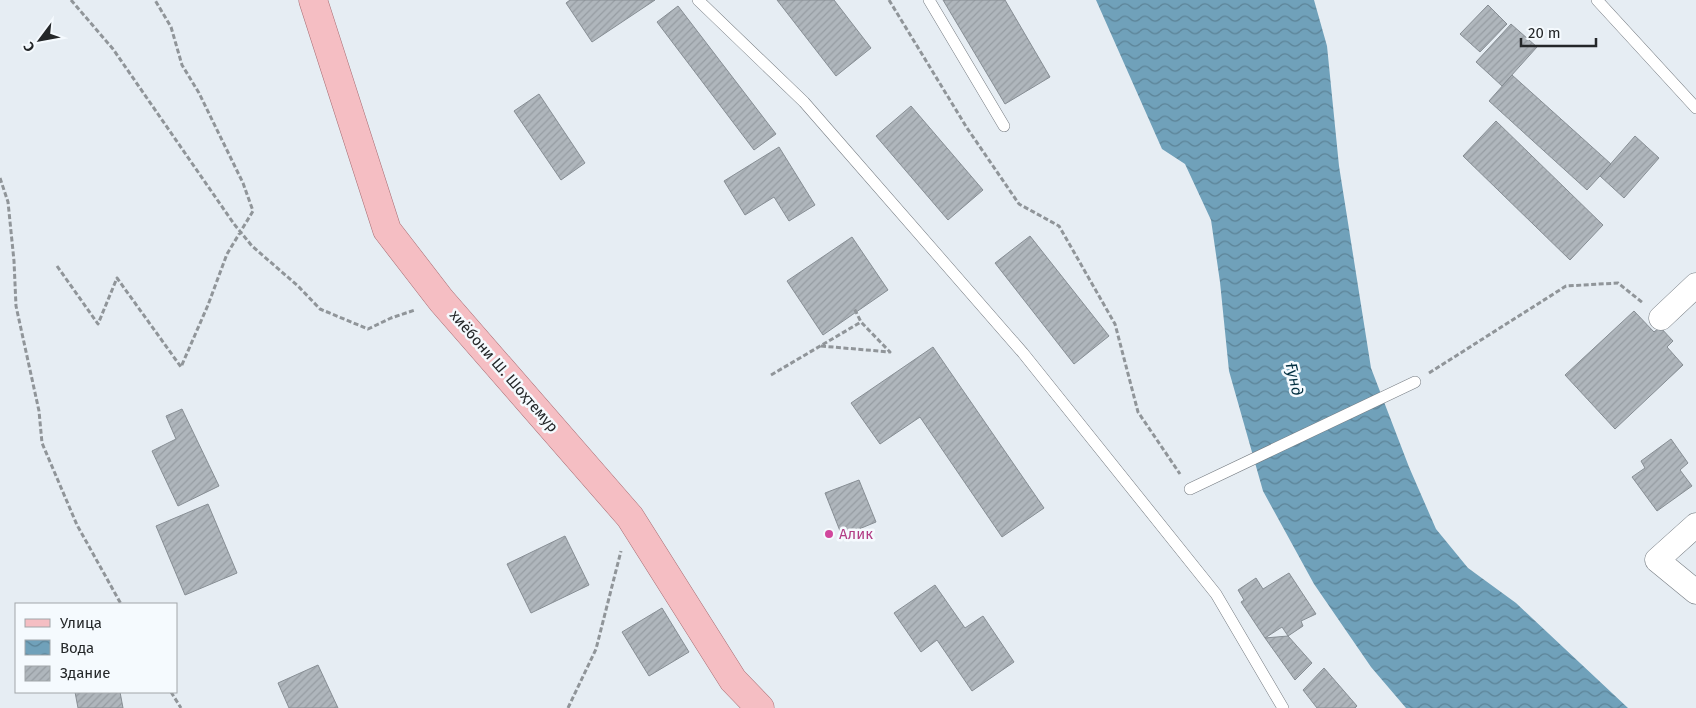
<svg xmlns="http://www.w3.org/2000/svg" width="1696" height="708" viewBox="0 0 1696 708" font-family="'Fira Sans',sans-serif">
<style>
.water{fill:url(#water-waves)}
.building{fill:url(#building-hatch);stroke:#878e94}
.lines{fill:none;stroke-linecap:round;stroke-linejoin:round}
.lane-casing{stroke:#767c82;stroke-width:12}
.street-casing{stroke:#767c82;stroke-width:25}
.primary-casing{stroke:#a76d73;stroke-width:29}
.path{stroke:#909599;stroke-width:3;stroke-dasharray:5 2.5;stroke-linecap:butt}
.lane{stroke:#fff;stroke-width:11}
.street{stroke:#fff;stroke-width:24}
.primary{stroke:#f5bec3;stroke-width:28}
.hotel-dot{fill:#d1479c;stroke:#f5fafe;stroke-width:2}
.labels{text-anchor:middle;stroke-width:5;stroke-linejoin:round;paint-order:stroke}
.street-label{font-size:15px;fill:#242729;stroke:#f5fafe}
.hotel-label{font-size:15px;fill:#b23c85;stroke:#f5fafe;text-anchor:start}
.water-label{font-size:16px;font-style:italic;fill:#033042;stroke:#f5fafe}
</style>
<defs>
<pattern id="water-waves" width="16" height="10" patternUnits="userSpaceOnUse" patternTransform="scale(1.25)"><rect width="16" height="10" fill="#70a1ba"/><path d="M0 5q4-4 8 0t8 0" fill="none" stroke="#5c8397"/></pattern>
<pattern id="building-hatch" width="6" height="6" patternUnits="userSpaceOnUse" patternTransform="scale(1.25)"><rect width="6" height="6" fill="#afb6bc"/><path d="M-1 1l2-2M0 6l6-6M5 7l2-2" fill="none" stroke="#969ca2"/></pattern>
</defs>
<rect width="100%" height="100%" fill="#e6edf3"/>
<path class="water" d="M1096,0H1314L1327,46L1339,166L1371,368L1409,467L1436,529L1468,568L1516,603L1628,708H1406L1371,667L1314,584L1263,491L1229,371L1220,282L1211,220L1185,164L1162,149Z"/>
<path class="building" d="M570,0H655L592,42L566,3Z
M777,0H834L871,48L836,76Z
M943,0H1005L1050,77L1005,104Z
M1488,5L1507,24L1480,52L1460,34Z
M678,6L776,134L754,150L657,22Z
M1511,24L1537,47L1502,86L1476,62Z
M1512,75L1611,164L1587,190L1489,101Z
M539,94L585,163L561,180L514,111Z
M911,106L983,190L948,220L876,136Z
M1496,121L1603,225L1570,260L1463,156Z
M1635,136L1659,158L1624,198L1600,176Z
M779,147L815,205L789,221L774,197L745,215L724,181Z
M1030,236L1109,336L1074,364L995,263Z
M852,237L888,290L823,335L787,281Z
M1634,311L1654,332L1660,327L1673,341L1667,347L1683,365L1615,429L1565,375Z
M933,347L1044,508L1002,537L920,417L880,444L851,403Z
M182,409L219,486L178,506L152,451L176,439L166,416Z
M1671,439L1688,463L1680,470L1692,486L1657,511L1632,477L1645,468L1641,461Z
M859,480L876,522L842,536L825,493Z
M208,504L237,573L185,595L156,526Z
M565,536L589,585L531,613L507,564Z
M1289,573L1316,614L1301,621L1303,626L1288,636L1282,627L1265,638L1241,602L1244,600L1238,590L1256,578L1263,589Z
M935,585L965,628L983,616L1014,662L972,691L937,640L921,652L894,613Z
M662,608L689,652L649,676L622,632Z
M1288,636L1312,663L1295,680L1265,638Z
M318,665L338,708H289L278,683Z
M1324,668L1357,706L1355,708H1317L1303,690Z
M75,692H120L123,708H78Z"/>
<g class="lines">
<defs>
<path id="lane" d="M698,0L804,102L1023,353L1216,594L1283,708
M929,0L1004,126
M1597,0L1696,108
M1190,489L1415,382"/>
<path id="street" d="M1661,318L1696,285
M1696,525L1657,560L1696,592"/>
<path id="primary" d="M313,0L387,230L441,300L630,517L733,680L760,708"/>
</defs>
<use href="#lane" class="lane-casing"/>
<use href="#street" class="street-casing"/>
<use href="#primary" class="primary-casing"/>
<path class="path" d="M71,0L113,49L234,224L252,246L298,286L320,309L368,329L391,318L415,310
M889,0L967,128L1019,204L1059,226L1115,324L1138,412L1180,474
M0,178L8,202L14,261L16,306L39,411L42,443L77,525L121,604
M57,266L98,324L117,278L181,367L208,305L227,254L253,211L243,183L199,93L182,65L171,27L155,0
M821,346L890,352L861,322L854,308
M1429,373L1566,286L1618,283L1643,303
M771,375L861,322
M171,692L181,708
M568,708L596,649L621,551"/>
<use href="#lane" class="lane"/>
<use href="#street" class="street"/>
<use href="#primary" class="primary"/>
</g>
<circle class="hotel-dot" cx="829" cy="534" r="5"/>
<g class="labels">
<g class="street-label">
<text transform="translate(504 371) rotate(49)" y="5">хиёбони Ш. Шоҳтемур</text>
</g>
<g class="hotel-label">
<text x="839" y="539">Алик</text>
</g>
<g class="water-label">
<text transform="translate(1295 379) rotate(77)" y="6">Ғунд</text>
</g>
</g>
<rect x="15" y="603" width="162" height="90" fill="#f5fafe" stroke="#a1a6a9"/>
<rect x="25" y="619" width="25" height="8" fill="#f5bec3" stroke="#a1a6a9"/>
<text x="60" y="628" font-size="15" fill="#242729">Улица</text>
<rect x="25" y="640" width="25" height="15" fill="url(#water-waves)" stroke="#a1a6a9"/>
<text x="60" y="653" font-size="15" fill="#242729">Вода</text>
<rect x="25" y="666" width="25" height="15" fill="url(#building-hatch)" stroke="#a1a6a9"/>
<text x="60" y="678" font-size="15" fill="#242729">Здание</text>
<g transform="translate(40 40) rotate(238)" stroke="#f5fafe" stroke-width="4" paint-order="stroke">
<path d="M0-4L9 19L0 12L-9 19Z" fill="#242729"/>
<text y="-8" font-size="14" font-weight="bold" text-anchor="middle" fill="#242729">С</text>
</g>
<path d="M1521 38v8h75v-8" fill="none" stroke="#242729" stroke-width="2.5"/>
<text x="1528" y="38" font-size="15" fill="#242729" stroke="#f5fafe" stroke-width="4" paint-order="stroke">20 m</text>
</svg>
